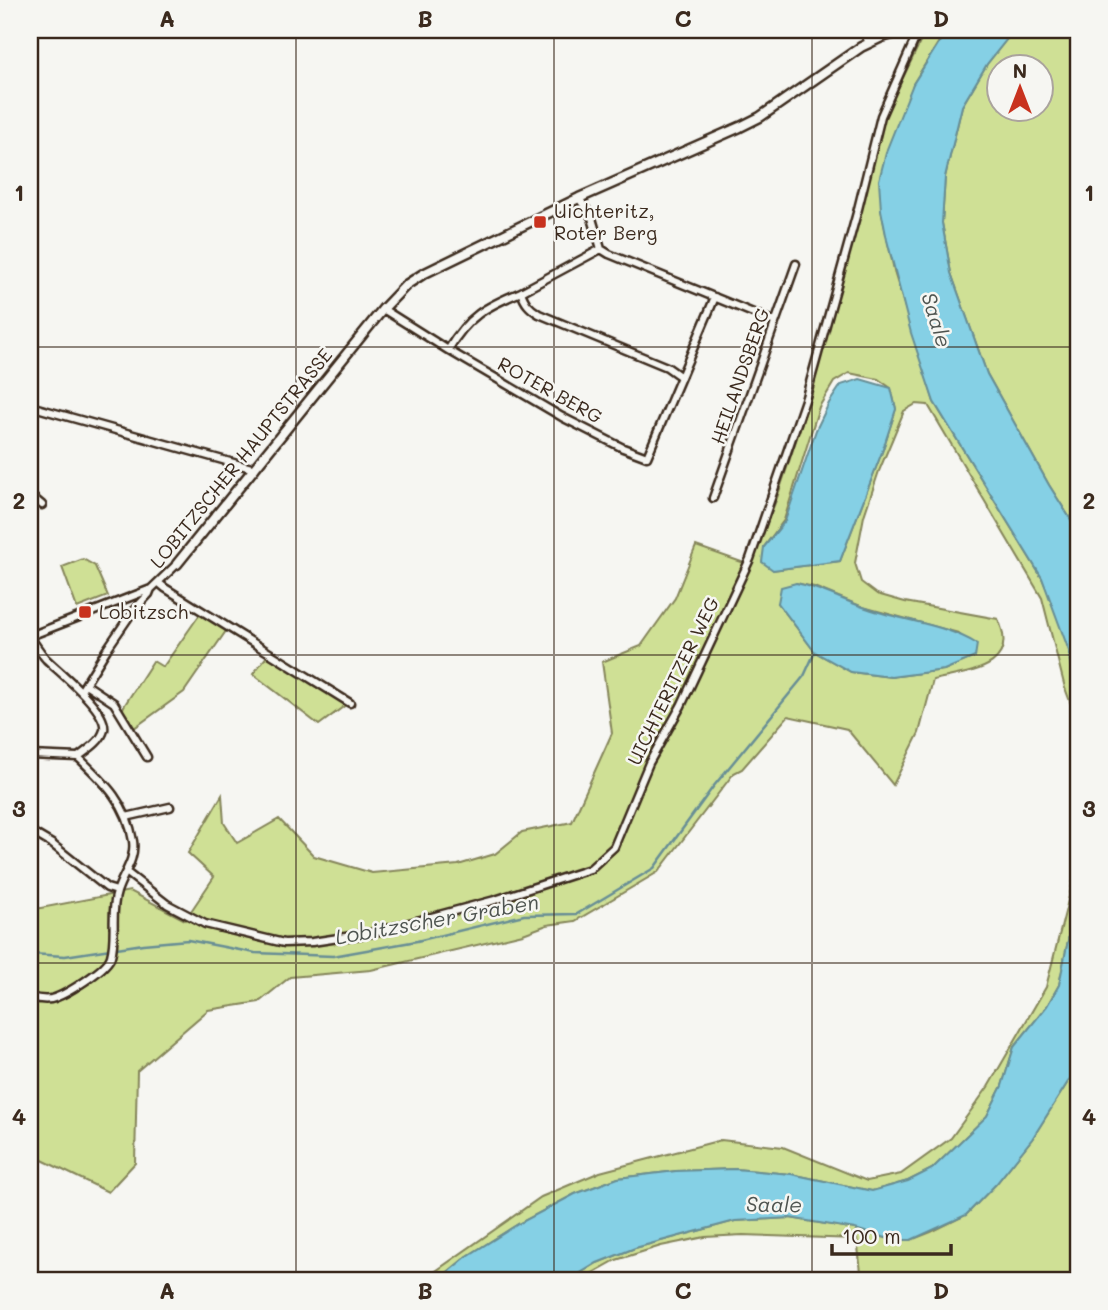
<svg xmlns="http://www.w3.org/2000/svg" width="1108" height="1310" viewBox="0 0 1108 1310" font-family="Mali,sans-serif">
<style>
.green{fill:#cfe095;stroke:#85855a;stroke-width:2;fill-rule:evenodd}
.water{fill:#85d0e5;stroke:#678e95;stroke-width:2}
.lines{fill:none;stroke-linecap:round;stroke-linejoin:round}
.stream{stroke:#678e95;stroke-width:2.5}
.minor-casing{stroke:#3b2a1e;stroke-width:11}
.tertiary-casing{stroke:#3b2a1e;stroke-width:13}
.minor{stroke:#f6f6f2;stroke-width:6}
.tertiary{stroke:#f6f6f2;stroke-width:8}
.grid{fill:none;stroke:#3b2a1e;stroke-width:2;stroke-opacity:0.55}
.poi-dot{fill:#c8321e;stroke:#f6f6f2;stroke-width:2.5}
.labels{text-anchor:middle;stroke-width:5;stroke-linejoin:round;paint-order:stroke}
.poi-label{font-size:19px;fill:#3b2a1e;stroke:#f6f6f2;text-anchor:start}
.street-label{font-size:19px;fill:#3b2a1e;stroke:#f6f6f2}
.water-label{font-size:21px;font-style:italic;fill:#4e5450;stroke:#f6f6f2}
.neatline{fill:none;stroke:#3b2a1e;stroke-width:2.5}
.grid-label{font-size:23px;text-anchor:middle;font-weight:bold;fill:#3b2a1e}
</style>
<rect width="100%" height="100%" fill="#f6f6f2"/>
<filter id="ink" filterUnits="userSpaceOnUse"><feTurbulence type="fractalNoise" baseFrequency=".0143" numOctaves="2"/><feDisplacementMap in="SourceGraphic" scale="14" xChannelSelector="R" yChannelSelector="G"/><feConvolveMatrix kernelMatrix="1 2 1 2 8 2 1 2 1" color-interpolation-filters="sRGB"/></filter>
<g filter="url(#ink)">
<path class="green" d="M926,30H946L913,84L881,210L895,275L934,402L1042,578C1059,617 1076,660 1078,703C1079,719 1078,736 1078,752L1075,715L1065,688L1042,598L928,405L916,404L904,411L879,471L864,516L855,563L861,582L877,594L905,602L998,619C1021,669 968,672 933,680L919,733L893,785L847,729L788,716L742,769L734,773L658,872L575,921L547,925L523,934L371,970L290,977L259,1002L208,1010L137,1071L135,1163L108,1192L30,1154V910L130,891L185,920L214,877L188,853L222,795L224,823L237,843L279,819L314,856L372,873L458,865L495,854L522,832L572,822L612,733L602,662L641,646L675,598L696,546L750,565L777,498L810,398L884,117ZM849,373L878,379L891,388L896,409L882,452L840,561L773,570L764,547L784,520L819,407L834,382ZM796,583L814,587L863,607L959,633L974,657L944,670L891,677L851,672L815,652L778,603Z
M1014,30H1078V531L1049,485L987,374L951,273L942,223L945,177L962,106L987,64ZM1000,66H1042V108H1000Z
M83,559L95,566L108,596L77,608L62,567Z
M200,614L226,631L184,692L134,728L122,711L124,706L153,661L163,667Z
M267,656L347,704L319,725L253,674Z
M1078,861V891L1059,985L1047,1006L1014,1047L1002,1086L987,1116L932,1169L908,1181L872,1191L791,1174L735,1169L676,1171L618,1178L575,1194L518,1224L466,1257L438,1280H423L541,1197L600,1172L721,1140L783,1147L867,1181L901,1174L951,1138L988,1087L1046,987Z
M1078,1066V1278L1076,1280H862L857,1239L743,1235L705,1237L661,1246L616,1260L580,1280H569L597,1263L635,1248L735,1221L790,1218L855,1229L893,1240H911L931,1232L966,1215L996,1184L1032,1139Z"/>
<path class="water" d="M947,30H1014L987,64L962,106L945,177L942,223L951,273L987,374L1049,485L1078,531V701L1069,651L1042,578L934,402L911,333L887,240L881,210L879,180L887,149L913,84Z
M860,379L891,388L896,409L882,452L840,561L773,570L762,562L764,547L785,521L816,430L829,403L841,385Z
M796,583C820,588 840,599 863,607C901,621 943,623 977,644L975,657L944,670L891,677L851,672L815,652L778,603L781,587Z
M1078,891V1066L1032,1139L996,1184L966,1215L911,1240H893L855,1229L790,1218L735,1221L635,1248L597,1263L569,1280H438L466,1257L518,1224L575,1194L618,1178L676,1171L735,1169L791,1174L872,1191L908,1181L932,1169L987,1116L1002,1086L1014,1047L1047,1006L1059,985Z"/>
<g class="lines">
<path class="stream" d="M30,954L65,956L143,944L188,940L255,953L333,956L417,941L524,915L577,914L654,868L713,787L804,676L815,652"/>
<defs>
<path id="minor" d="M863,30L869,43
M579,198L592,218L601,249L609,254L775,322
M601,249L521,292C525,303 529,308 539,314L667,367L681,377
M521,292C485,307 468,316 448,350L562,417L623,448L647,457L715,297
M383,309L448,350
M30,406L255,469
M30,495L42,505
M713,498L796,264
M159,583L165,588L350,703
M30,636L151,589L177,564
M30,637C35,644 40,652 46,659C59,672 108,710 104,730C101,742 87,750 78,757
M87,685L114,703L147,757
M81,691L107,649L133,611L149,594L151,589
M30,755L78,757C104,782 127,803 133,841C136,860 122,875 117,892C110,912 117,936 111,956C108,969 64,996 51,999C44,1000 37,999 30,997
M126,817L170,807
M30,831L52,844L107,888L117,891
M126,872L167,904L205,924L284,943L312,942L372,933L495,900L590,869L614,847L649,763L681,706L750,559L806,397L858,209L881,116L919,30"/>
<path id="tertiary" d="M177,564L383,309L406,285L423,274L579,198L740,127L760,117L861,47L882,37L906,30"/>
</defs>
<use href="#minor" class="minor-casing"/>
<use href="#tertiary" class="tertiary-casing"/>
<use href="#minor" class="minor"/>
<use href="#tertiary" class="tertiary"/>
</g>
</g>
<path class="grid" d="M296,30V1280M554,30V1280M812,30V1280M30,347H1078M30,655H1078M30,963H1078"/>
<g class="poi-dot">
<rect x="533" y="215" width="14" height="14" rx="3.5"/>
<rect x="78" y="605" width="14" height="14" rx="3.5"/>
</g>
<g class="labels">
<g class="poi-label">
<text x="554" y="218">Uichteritz,<tspan x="554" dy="22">Roter Berg</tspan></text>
<text x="99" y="619">Lobitzsch</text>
</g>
<g class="street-label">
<text transform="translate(740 376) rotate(-71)" y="7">HEILANDSBERG</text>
<text transform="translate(550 390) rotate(29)" y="7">ROTER BERG</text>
<text transform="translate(241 458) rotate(-51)" y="7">LOBITZSCHER HAUPTSTRASSE</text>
<text transform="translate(673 681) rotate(-64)" y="7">UICHTERITZER WEG</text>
</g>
<g class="water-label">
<text transform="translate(936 320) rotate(73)" y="7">Saale</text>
<text transform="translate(437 920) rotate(-10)" y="7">Lobitzscher Graben</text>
<text transform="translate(774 1205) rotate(1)" y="7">Saale</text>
</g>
</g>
<rect width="1108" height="1310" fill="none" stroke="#f6f6f2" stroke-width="77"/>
<g transform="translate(1020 88)"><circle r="33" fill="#f6f6f2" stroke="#aba49d" stroke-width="2"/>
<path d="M0-5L12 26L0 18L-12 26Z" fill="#c8321e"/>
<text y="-10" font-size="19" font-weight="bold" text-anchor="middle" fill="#3b2a1e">N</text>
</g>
<path d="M832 1244v10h119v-10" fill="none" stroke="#3b2a1e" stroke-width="3.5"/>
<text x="842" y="1244" font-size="21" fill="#3b2a1e" stroke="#f6f6f2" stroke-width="5" paint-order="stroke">100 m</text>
<rect x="38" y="38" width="1032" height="1234" class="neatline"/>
<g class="grid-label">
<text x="167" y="27">A</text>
<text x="425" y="27">B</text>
<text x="683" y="27">C</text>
<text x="941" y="27">D</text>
<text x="19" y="201">1</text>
<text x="1089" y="201">1</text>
<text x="19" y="509">2</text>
<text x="1089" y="509">2</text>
<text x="19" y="817">3</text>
<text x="1089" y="817">3</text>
<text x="19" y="1125">4</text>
<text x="1089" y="1125">4</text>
<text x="167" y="1299">A</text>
<text x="425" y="1299">B</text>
<text x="683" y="1299">C</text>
<text x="941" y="1299">D</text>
</g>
</svg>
